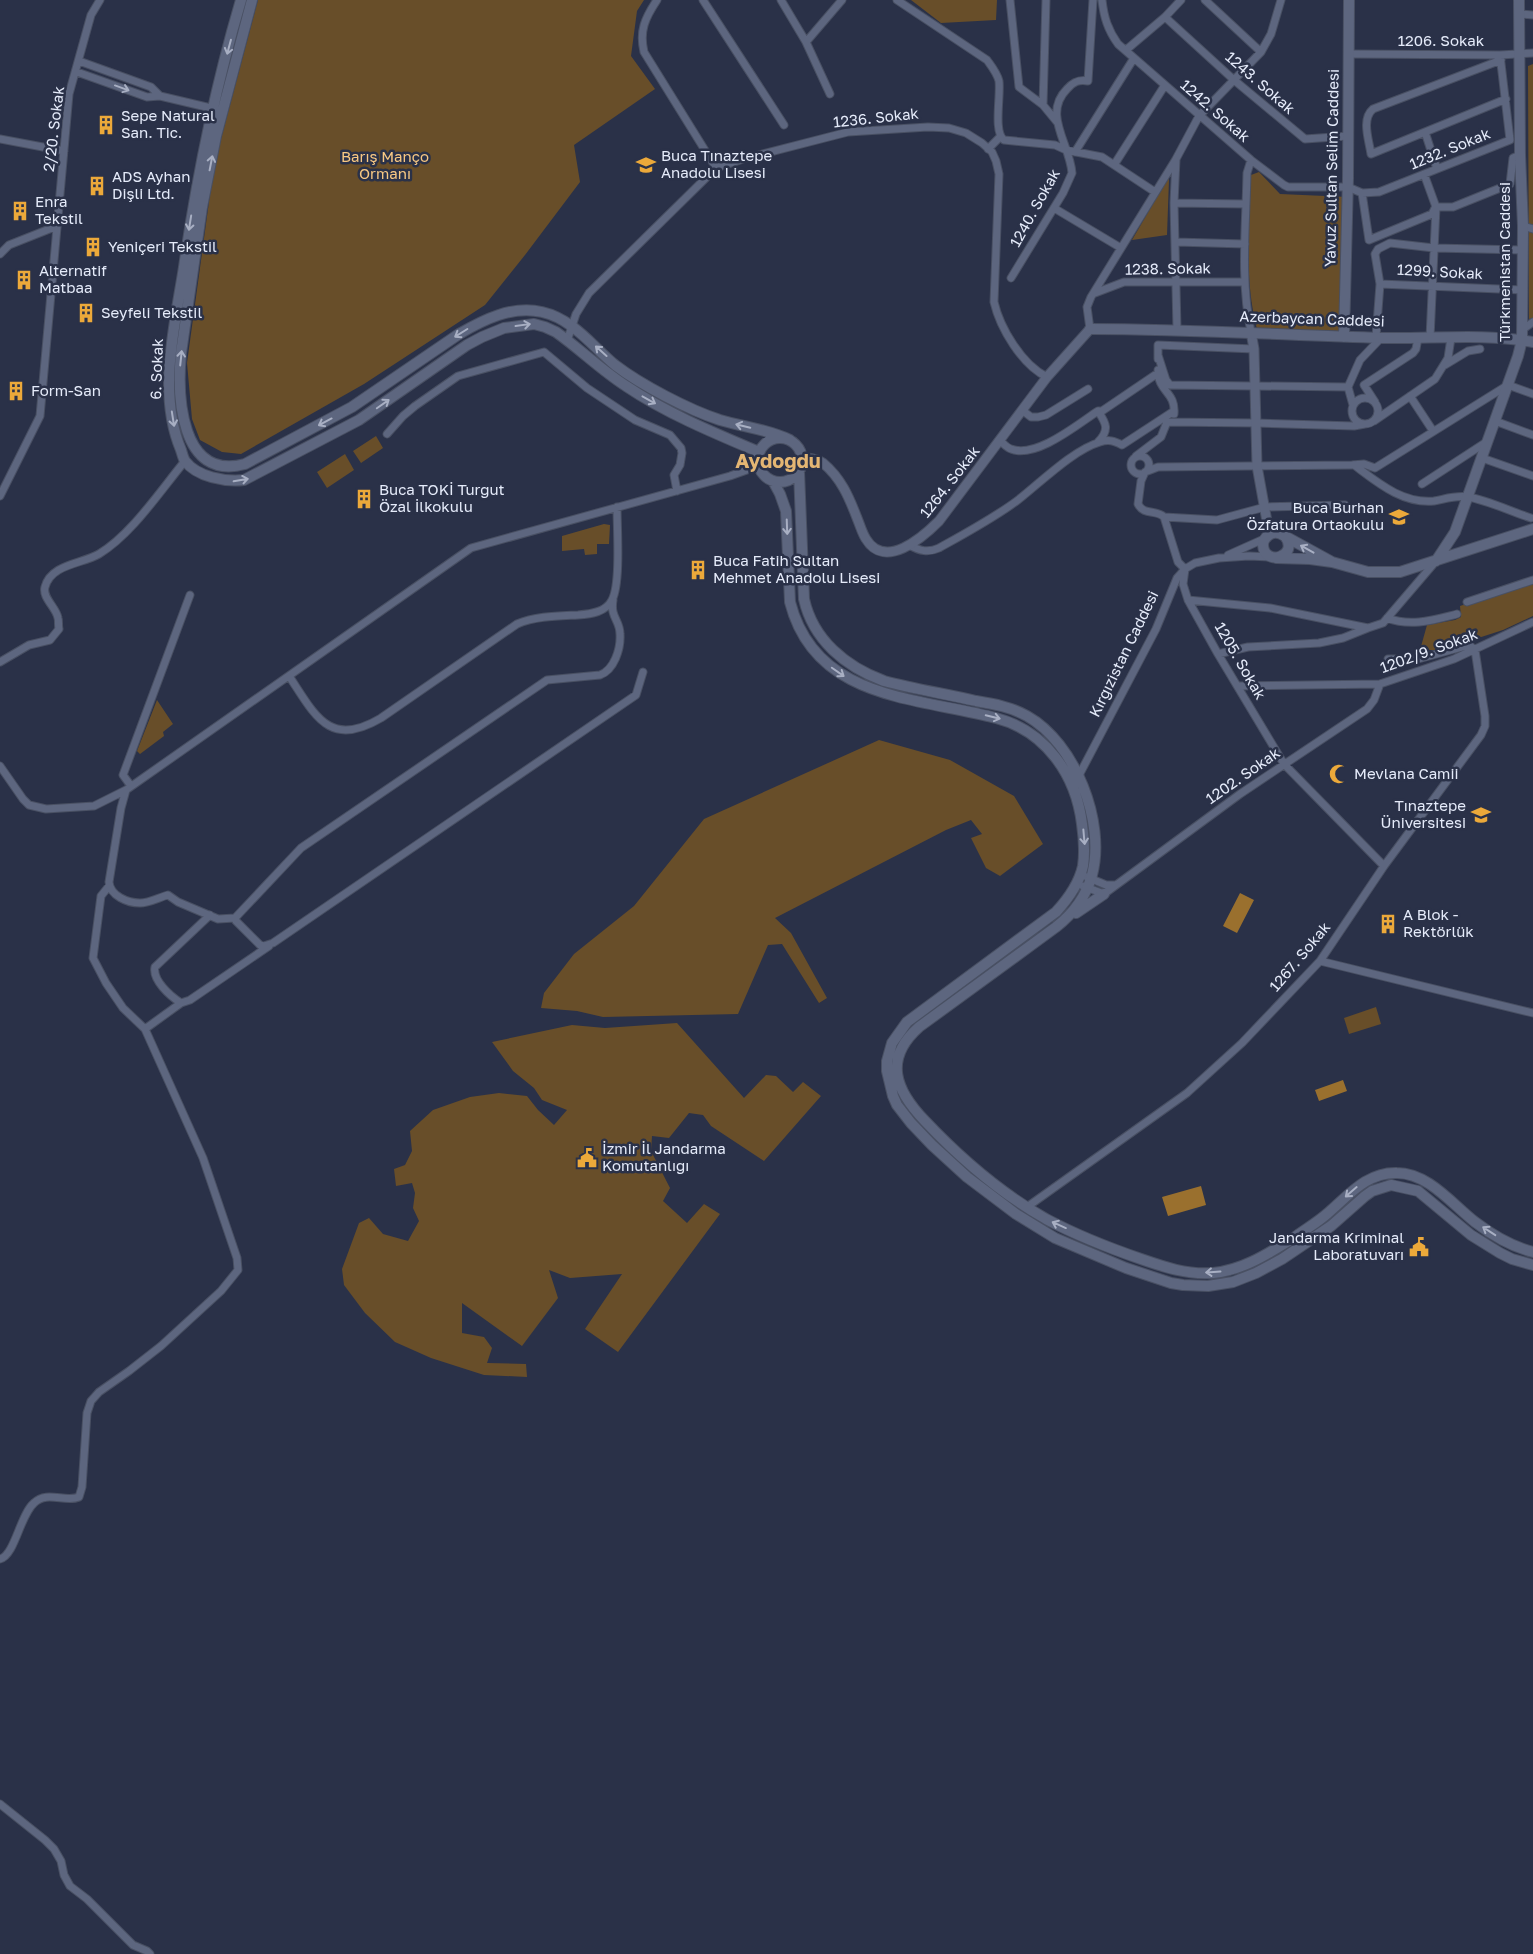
<svg xmlns="http://www.w3.org/2000/svg" width="1533" height="1954" viewBox="0 0 1533 1954" font-family="'Golos Text',sans-serif">
<style>
.green{fill:#684e29}
.water{fill:#9a702e}
.lines{fill:none;stroke-linecap:round;stroke-linejoin:round}
.minor-casing{stroke:#495063;stroke-width:9}
.tertiary-casing{stroke:#495063;stroke-width:11}
.secondary-casing{stroke:#495063;stroke-width:12}
.minor{stroke:#5d667f;stroke-width:7}
.tertiary{stroke:#5d667f;stroke-width:9}
.secondary{stroke:#5d667f;stroke-width:10}
.oneway{stroke:#a8afc3}
.labels{text-anchor:middle;stroke-width:5;stroke-linejoin:round;paint-order:stroke}
.street-label{font-size:15px;fill:#e5ebfa;stroke:#2a3148}
.poi-label{font-size:15px;fill:#e5ebfa;stroke:#2a3148;text-anchor:start}
.park-label{font-size:15px;fill:#f8c883;stroke:#2a3148}
.district-label{font-size:20px;font-weight:bold;fill:#e4b673;stroke:#2a3148}
</style>
<rect width="100%" height="100%" fill="#2a3148"/>
<path class="green" d="M258,0H644L637,11L631,56L655,89L574,145L580,182L525,255L485,305L364,384L241,454L222,452L200,440L192,419L187,363L214,165Z
M911,0H997L996,20L941,23Z
M1533,64V318L1529,319L1528,66Z
M1259,172L1280,194L1348,197L1341,331L1257,329C1244,280 1249,225 1251,175Z
M1168,178L1169,180L1167,235L1132,240Z
M376,436L383,448L361,463L353,451Z
M345,454L354,470L327,488L317,472Z
M604,524L610,525L609,544H597V554L585,555L584,549L562,551V536Z
M1533,581V616L1503,630L1441,650H1420L1427,625L1455,620L1461,617L1460,606Z
M157,700L173,724L163,732L164,736L140,754L137,751Z
M879,740L950,760L1014,796L1043,844L1000,876L986,868L971,838L982,834L971,820L946,830L775,918L791,933L827,998L819,1003L782,944L768,945L738,1014L603,1017L577,1011L541,1008L544,993L574,954L634,906L704,819Z
M1376,1007L1381,1024L1349,1034L1344,1018Z
M677,1023L744,1098L766,1075L776,1076L793,1092L803,1082L821,1096L764,1161L711,1126L703,1115L689,1113L669,1138L652,1136L651,1151L670,1188L663,1201L687,1223L704,1204L720,1214L618,1352L585,1329L622,1274L570,1278L549,1270L558,1298L522,1346L462,1303V1333L484,1337L492,1348L487,1363L526,1364L527,1377L484,1375L431,1358L395,1342L365,1313L344,1285L342,1269L359,1223L369,1218L383,1234L408,1241L419,1221L413,1208L415,1193L412,1183L396,1186L394,1169L405,1165L412,1151L410,1131L433,1110L470,1097L499,1093L527,1096L538,1110L554,1125L567,1110L542,1100L534,1088L513,1071L492,1042L572,1025L605,1028Z"/>
<path class="water" d="M1240,893L1254,900L1237,933L1223,926Z
M1343,1080L1347,1091L1319,1101L1315,1090Z
M1201,1186L1206,1205L1168,1216L1162,1197Z"/>
<g class="lines">
<defs>
<path id="minor" d="M657,0C645,18 639,31 644,52L716,168
M703,0L784,125
M781,0L806,42L842,0
M897,0L987,60C992,67 997,73 999,81C1001,96 993,132 1004,140L1055,145L1066,150L1102,157L1155,192
M1010,0L1019,87L1043,105L1057,122
M1102,0C1104,18 1108,30 1118,44L1251,160L1284,185L1288,187H1348L1362,193L1379,192L1510,140L1500,55
M1205,0L1261,52
M1520,14L1533,15
M1165,17L1234,80L1305,139L1348,136
M806,42L830,94
M1126,50L1165,17L1181,0
M1349,54L1500,55L1533,53
M77,72L147,97L160,96L151,87L79,61
M160,96L215,109
M1043,105L1046,0
M1425,132L1371,154C1369,140 1361,119 1373,109L1501,60
M0,139L64,151
M988,149L1000,137
M1075,152L1134,58
M1176,159L1174,203L1177,329
M1114,165L1165,85
M1437,169L1425,132L1506,99
M1424,174L1436,207L1430,338
M1362,193L1369,240L1432,214L1435,208
M1174,203L1246,204
M1436,207H1453L1510,184L1513,158L1520,155
M1054,208L1121,248
M1523,226L1533,229
M1176,242L1245,244
M0,254L9,245L57,226
M1011,278L1063,193L1072,173C1070,144 1042,114 1067,89C1073,82 1079,79 1088,81L1093,0
M1380,284L1375,254L1378,249L1390,243L1434,248L1523,250
M1095,293L1124,282H1245
M1090,329L1087,307L1091,297L1176,159L1199,116L1261,52L1271,34L1281,0
M1522,330L1533,322
M1251,332C1240,280 1246,226 1247,173L1251,160
M1376,337L1380,284L1523,290
M567,341L576,314L589,293L716,168L743,159L848,132L928,127L949,128L966,133L982,143L992,152L996,161L999,174L994,302C1000,328 1022,365 1047,377
M1158,355L1166,380L1170,385L1348,387L1360,360L1381,338
M1158,359V345L1254,349
M1445,365L1468,351L1480,349
M1158,370C1158,393 1176,391 1174,414
M1348,387L1353,405
M1410,396L1433,431
M1352 411a13 13 0 1 1 26 0a13 13 0 1 1-26 0Z
M1375,402L1364,385L1413,353L1416,349L1418,338
M1022,410L1031,417H1038L1046,415L1088,389
M1098,411C1106,423 1110,430 1098,442
M1374,421L1435,379L1448,358L1451,338
M1495,421L1533,435
M387,434L403,416L415,406L458,376L544,352L587,388L635,420L670,435L681,448L682,453L680,465L674,475L677,491
M999,440C1003,443 1007,448 1011,449C1036,459 1078,424 1098,411H1102L1158,373
M1131 465a9 9 0 1 1 18 0a9 9 0 1 1-18 0Z
M1136,456L1161,437L1167,422L1256,423L1354,426L1365,424
M1482,458L1533,476
M1354,465C1377,482 1402,504 1434,501C1445,499 1456,495 1468,497C1487,500 1512,512 1531,518
M1422,484L1488,441
M0,496L40,416L69,94L91,15L100,0
M1345,505L1265,507L1217,520L1164,517C1156,509 1144,516 1138,504L1141,481L1145,472L1158,467L1352,465L1364,464L1375,468L1508,385L1533,394
M1164,517L1178,562L1185,569
M909,545C920,551 928,553 939,548C966,533 994,518 1018,500C1041,482 1073,450 1100,442C1109,439 1114,441 1122,445L1174,411
M1228,555L1266,538
M1185,569L1183,584L1188,600L1218,654L1284,764L1384,866
M613,600C610,618 620,620 620,634C621,649 614,670 600,675L547,680L301,848L235,918L236,921L260,945L264,946L273,943L636,695L643,672
M1188,600L1270,608L1368,628L1343,638L1319,643L1248,647L1218,654
M1467,602L1533,580
M1387,618C1411,627 1433,620 1457,614
M1368,628L1383,623L1436,561
M0,662L29,645L50,640L59,629C58,626 59,621 58,618C56,607 42,598 45,587C51,564 82,564 99,554C132,534 160,491 185,461
M289,676C315,715 329,749 381,718L517,624C536,616 558,616 578,615C591,614 606,612 612,600C621,583 617,528 617,507
M1238,686L1380,684L1454,659L1533,622
M0,766L23,799L29,805L46,809L94,806L126,790
M1077,779L1156,629L1177,578L1185,569L1195,563L1219,558L1249,556L1270,557
M131,786L123,775L190,595
M1087,877L1106,885H1115
M1083,886L1104,894L1240,794L1367,709L1374,700L1380,684
M210,915L155,967C152,980 170,996 181,1003L190,1000L269,946
M235,918L218,919L178,902L168,895C160,897 149,903 140,903C128,903 110,896 109,882L121,808L126,790L471,548L730,476L758,466
M1320,961L1533,1013
M145,1029L181,1003
M1027,1207L1187,1093L1242,1043L1320,961L1384,866L1481,735L1485,726V716L1475,650L1469,645L1418,659H1388
M0,1559C15,1555 20,1515 34,1503C47,1490 65,1503 79,1497L82,1487L87,1413L91,1401L99,1392L129,1371L161,1346L221,1291L238,1270L237,1258L203,1158L145,1029L123,1008L106,983L93,958L101,896L109,886
M0,1804L45,1840L54,1849L61,1861L64,1875L70,1886L87,1899L133,1945L147,1951L150,1954"/>
<path id="tertiary" d="M1251,332L1254,349L1257,466L1268,527L1269,532L1266,537
M802,457C808,458 818,459 823,463C841,478 849,497 857,518C860,525 862,533 866,539C885,570 922,538 939,521L1047,377L1090,329"/>
<path id="secondary" d="M241,0C215,88 197,177 184,267C175,325 157,393 181,450C182,453 183,458 185,461C197,477 225,482 244,480L359,420L467,345L482,337L504,328L534,324L545,327L556,332C580,349 601,370 626,386C666,413 714,433 759,452
M252,0L216,136L202,207L181,353C177,395 180,482 245,464L352,407L459,334C483,320 512,305 542,312C573,319 592,346 615,365C641,385 689,410 720,420C744,427 767,429 790,440
M1090,329C1187,329 1284,335 1382,338C1432,339 1484,333 1533,342
M1344,337L1348,178L1349,0
M758 460a22 22 0 1 1 44 0a22 22 0 1 1-44 0Z
M799,471L804,599C813,640 846,667 884,681C914,689 946,694 976,701C994,704 1011,707 1027,716C1075,743 1106,822 1092,875C1086,897 1074,913 1056,927L919,1027C883,1059 895,1090 925,1121C960,1158 1002,1194 1046,1219C1076,1235 1109,1248 1141,1259C1164,1267 1187,1275 1213,1273C1244,1270 1269,1253 1295,1237C1306,1229 1318,1222 1328,1213C1349,1195 1367,1172 1397,1173C1428,1173 1452,1204 1475,1222C1492,1235 1513,1247 1533,1252
M773,481L780,494L786,511L790,602C815,700 916,697 996,718C1046,731 1076,775 1082,824C1084,838 1085,852 1083,866C1079,884 1068,899 1056,912L907,1022L892,1043L887,1061V1071L893,1096L897,1105L911,1123L932,1145L967,1177L1016,1214L1055,1238L1126,1268L1171,1283L1183,1285L1208,1286L1233,1282L1256,1273L1282,1259L1331,1226L1365,1196L1372,1191L1391,1185L1418,1191L1471,1235L1500,1253L1512,1259L1533,1265
M1276,558L1310,559L1332,562L1281,534C1277,532 1273,532 1269,535C1266,537 1263,541 1263,545C1264,567 1300,557 1285,536
M1436,561L1455,532L1518,356L1522,340L1523,226L1520,155L1519,0
M1332,562L1368,572H1400L1533,529
M1076,913L1104,894"/>
</defs>
<use href="#minor" class="minor-casing"/>
<use href="#tertiary" class="tertiary-casing"/>
<use href="#secondary" class="secondary-casing"/>
<use href="#minor" class="minor"/>
<use href="#tertiary" class="tertiary"/>
<use href="#secondary" class="secondary"/>
</g>
<defs><path id="oneway-shaft" d="M-6 0H5M1.5-3L5.5 0L1.5 3" fill="none" stroke-width="1.6" stroke-linecap="round" stroke-linejoin="round" transform="scale(1.25)"/></defs>
<g class="oneway">
<use href="#oneway-shaft" transform="translate(229 47) rotate(105)"/>
<use href="#oneway-shaft" transform="translate(122 88) rotate(20)"/>
<use href="#oneway-shaft" transform="translate(211 163) rotate(-79)"/>
<use href="#oneway-shaft" transform="translate(190 223) rotate(99)"/>
<use href="#oneway-shaft" transform="translate(523 325) rotate(-8)"/>
<use href="#oneway-shaft" transform="translate(461 333) rotate(148)"/>
<use href="#oneway-shaft" transform="translate(601 351) rotate(-138)"/>
<use href="#oneway-shaft" transform="translate(181 358) rotate(-84)"/>
<use href="#oneway-shaft" transform="translate(649 400) rotate(29)"/>
<use href="#oneway-shaft" transform="translate(383 404) rotate(-35)"/>
<use href="#oneway-shaft" transform="translate(173 419) rotate(81)"/>
<use href="#oneway-shaft" transform="translate(325 422) rotate(152)"/>
<use href="#oneway-shaft" transform="translate(743 426) rotate(-166)"/>
<use href="#oneway-shaft" transform="translate(241 480) rotate(-10)"/>
<use href="#oneway-shaft" transform="translate(787 527) rotate(88)"/>
<use href="#oneway-shaft" transform="translate(1307 549) rotate(-151)"/>
<use href="#oneway-shaft" transform="translate(838 672) rotate(35)"/>
<use href="#oneway-shaft" transform="translate(993 717) rotate(14)"/>
<use href="#oneway-shaft" transform="translate(1084 837) rotate(85)"/>
<use href="#oneway-shaft" transform="translate(1351 1192) rotate(139)"/>
<use href="#oneway-shaft" transform="translate(1059 1225) rotate(-156)"/>
<use href="#oneway-shaft" transform="translate(1489 1231) rotate(-147)"/>
<use href="#oneway-shaft" transform="translate(1213 1272) rotate(176)"/>
</g>
<defs>
<symbol id="building-bare" viewBox="-9 -9 18 18"><path d="M-4-6H4V6H1V3H-1V6H-4ZM-2.5-4.3h1.7v1.8h-1.7ZM.8-4.3h1.7v1.8H.8ZM-2.5-1h1.7V.8h-1.7ZM.8-1h1.7V.8H.8Z" fill="#eca93a" stroke="#2a3148" stroke-width="2.5" paint-order="stroke"/></symbol>
<symbol id="school-bare" viewBox="-9 -9 18 18"><path d="M0-5L7-2L0 1L-7-2ZM-4 1L0 2.5L4 1V4Q0 6-4 4Z" fill="#eca93a" stroke="#2a3148" stroke-width="2.5" paint-order="stroke"/></symbol>
<symbol id="mosque-bare" viewBox="-9 -9 18 18"><path d="M3.5-4.9A6 6 0 1 0 3.5 4.9A5 5 0 1 1 3.5-4.9Z" fill="#eca93a" stroke="#2a3148" stroke-width="2.5" paint-order="stroke"/></symbol>
<symbol id="university-bare" viewBox="-9 -9 18 18"><path d="M0-5L7-2L0 1L-7-2ZM-4 1L0 2.5L4 1V4Q0 6-4 4Z" fill="#eca93a" stroke="#2a3148" stroke-width="2.5" paint-order="stroke"/></symbol>
<symbol id="civic-bare" viewBox="-9 -9 18 18"><path d="M-.6-6.5H3V-4.5H.6V-3L4-1V1h2V6H-6V1h2V-1L-.6-3ZM-1.2 2.5V6h2.4V2.5Z" fill="#eca93a" stroke="#2a3148" stroke-width="2.5" paint-order="stroke"/></symbol>
</defs>
<g fill-rule="evenodd">
<use href="#building-bare" x="92" y="111" width="28" height="28"/>
<use href="#school-bare" x="632" y="151" width="28" height="28"/>
<use href="#building-bare" x="83" y="172" width="28" height="28"/>
<use href="#building-bare" x="6" y="197" width="28" height="28"/>
<use href="#building-bare" x="79" y="233" width="28" height="28"/>
<use href="#building-bare" x="10" y="266" width="28" height="28"/>
<use href="#building-bare" x="72" y="299" width="28" height="28"/>
<use href="#building-bare" x="2" y="377" width="28" height="28"/>
<use href="#building-bare" x="350" y="485" width="28" height="28"/>
<use href="#school-bare" x="1385" y="503" width="28" height="28"/>
<use href="#building-bare" x="684" y="556" width="28" height="28"/>
<use href="#mosque-bare" x="1325" y="760" width="28" height="28"/>
<use href="#university-bare" x="1467" y="801" width="28" height="28"/>
<use href="#building-bare" x="1374" y="910" width="28" height="28"/>
<use href="#civic-bare" x="573" y="1144" width="28" height="28"/>
<use href="#civic-bare" x="1405" y="1233" width="28" height="28"/>
</g>
<g class="labels">
<g class="street-label">
<text x="1441" y="46">1206. Sokak</text>
<text transform="translate(1260 83) rotate(41)" y="5">1243. Sokak</text>
<text transform="translate(1215 111) rotate(41)" y="5">1242. Sokak</text>
<text transform="translate(876 118) rotate(-6)" y="5">1236. Sokak</text>
<text transform="translate(54 129) rotate(-83)" y="5">2/20. Sokak</text>
<text transform="translate(1450 149) rotate(-22)" y="5">1232. Sokak</text>
<text transform="translate(1332 168) rotate(-89)" y="5">Yavuz Sultan Selim Caddesi</text>
<text transform="translate(1035 208) rotate(-61)" y="5">1240. Sokak</text>
<text transform="translate(1505 262) rotate(-90)" y="5">Türkmenistan Caddesi</text>
<text transform="translate(1168 269) rotate(-1)" y="5">1238. Sokak</text>
<text transform="translate(1440 272) rotate(3)" y="5">1299. Sokak</text>
<text transform="translate(1312 319) rotate(2)" y="5">Azerbaycan Caddesi</text>
<text transform="translate(157 369) rotate(-88)" y="5">6. Sokak</text>
<text transform="translate(950 482) rotate(-52)" y="5">1264. Sokak</text>
<text transform="translate(1429 651) rotate(-20)" y="5">1202/9. Sokak</text>
<text transform="translate(1124 654) rotate(-64)" y="5">Kırgızistan Caddesi</text>
<text transform="translate(1240 661) rotate(60)" y="5">1205. Sokak</text>
<text transform="translate(1243 776) rotate(-35)" y="5">1202. Sokak</text>
<text transform="translate(1300 957) rotate(-50)" y="5">1267. Sokak</text>
</g>
<g class="poi-label">
<text x="121" y="121">Sepe Natural<tspan x="121" dy="17">San. Tic.</tspan></text>
<text x="661" y="161">Buca Tınaztepe<tspan x="661" dy="17">Anadolu Lisesi</tspan></text>
<text x="112" y="182">ADS Ayhan<tspan x="112" dy="17">Dişli Ltd.</tspan></text>
<text x="35" y="207">Enra<tspan x="35" dy="17">Tekstil</tspan></text>
<text x="108" y="252">Yeniçeri Tekstil</text>
<text x="39" y="276">Alternatif<tspan x="39" dy="17">Matbaa</tspan></text>
<text x="101" y="318">Seyfeli Tekstil</text>
<text x="31" y="396">Form-San</text>
<text x="379" y="495">Buca TOKİ Turgut<tspan x="379" dy="17">Özal İlkokulu</tspan></text>
<text x="1384" y="513" text-anchor="end">Buca Burhan<tspan x="1384" dy="17">Özfatura Ortaokulu</tspan></text>
<text x="713" y="566">Buca Fatih Sultan<tspan x="713" dy="17">Mehmet Anadolu Lisesi</tspan></text>
<text x="1354" y="779">Mevlana Camii</text>
<text x="1466" y="811" text-anchor="end">Tınaztepe<tspan x="1466" dy="17">Üniversitesi</tspan></text>
<text x="1403" y="920">A Blok -<tspan x="1403" dy="17">Rektörlük</tspan></text>
<text x="602" y="1154">İzmir İl Jandarma<tspan x="602" dy="17">Komutanlığı</tspan></text>
<text x="1404" y="1243" text-anchor="end">Jandarma Kriminal<tspan x="1404" dy="17">Laboratuvarı</tspan></text>
</g>
<g class="park-label">
<text x="385" y="162">Barış Manço<tspan x="385" dy="17">Ormanı</tspan></text>
</g>
<g class="district-label">
<text x="778" y="468">Aydoğdu</text>
</g>
</g>
</svg>
